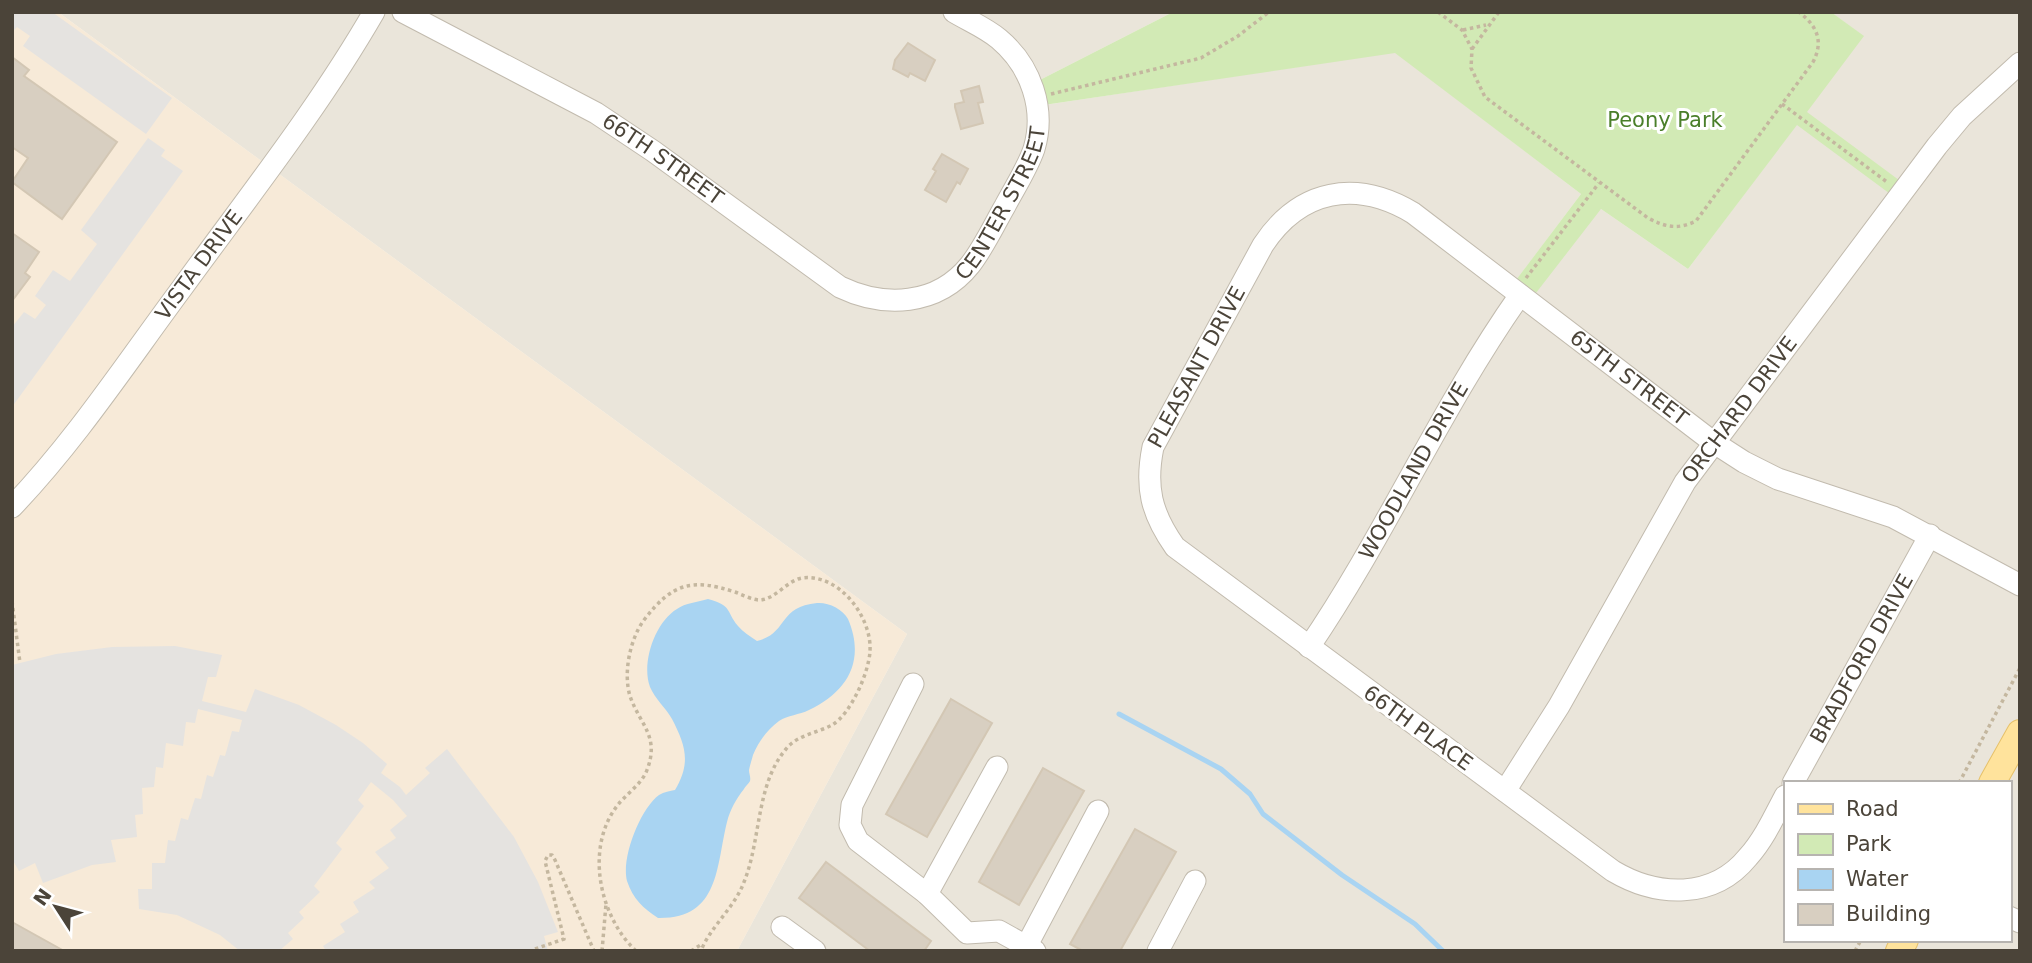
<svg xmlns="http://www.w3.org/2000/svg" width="2032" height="963" viewBox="0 0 2032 963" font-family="'DejaVu Sans',sans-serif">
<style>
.residential{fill:#eae5da;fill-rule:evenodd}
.commercial{fill:#f7ead8}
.green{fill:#d2eab5}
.parking{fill:#e5e3e0}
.water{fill:#a9d4f2}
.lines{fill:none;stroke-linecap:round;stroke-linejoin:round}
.stream{stroke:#a9d4f2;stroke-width:5}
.building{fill:#d8cfc1;stroke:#d3c7b4;stroke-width:2}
.minor-casing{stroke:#c2bbae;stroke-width:23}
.major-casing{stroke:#e6c16a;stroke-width:28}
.path{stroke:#c4b79f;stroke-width:3.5;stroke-dasharray:3.5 3.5;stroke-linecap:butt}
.minor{stroke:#fff;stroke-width:21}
.major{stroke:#ffe39c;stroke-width:26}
.labels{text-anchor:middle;stroke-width:6;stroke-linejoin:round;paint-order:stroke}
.park-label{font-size:21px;fill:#4a7f2a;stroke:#fff}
.street-label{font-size:21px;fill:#4b4439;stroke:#fff}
</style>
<rect width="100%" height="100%" fill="#f6f3ec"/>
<path class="residential" d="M58,12H1173L1032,84L1038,106L1395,52L1581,194L1511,287L1601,209L1688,269L1797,124L1906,186L1806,112L1863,36L1831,12H2020V951H737L907,634ZM1785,783H2009V940H1785Z"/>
<path class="commercial" d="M12,12H58L907,634L737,951H12Z"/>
<path class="green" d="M1173,12H1831L1864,36L1807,112L1907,186L1897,199L1797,125L1688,269L1601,209L1529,302L1510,288L1581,194L1395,53L1037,106L1032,84Z"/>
<path class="parking" d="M12,12H52L172,98L146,134L23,46L30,36L17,27L12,32Z
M148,138L165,150L161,156L183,171L12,407V327L24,312L35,319L46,305L35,296L53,270L70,281L97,244L81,230Z
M175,646L222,655L216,677H208L202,701L246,712L255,689L299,705L336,725L363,743L387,764L381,773L400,787L406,795L430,773L425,768L447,749L514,837L538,882L558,932L544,936L548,951H326L323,946L345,932L340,924L359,912L353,902L375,888L369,882L389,868L375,852L396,838L390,830L407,816L393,800L371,782L358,800L364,806L336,843L342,849L314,886L320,892L299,912L304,918L288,933L293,939L279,951H240L220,935L177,915L139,909L138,889H152V863H165L168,840L175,841L181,818L188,820L195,798L201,799L207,775L213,777L220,755L225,756L232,731L239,732L242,720L198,709L195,723L186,722L183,746L166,743L163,768L156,767L154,787L142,788L143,814L135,815L137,837L111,840L116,862L92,865L43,883L35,863L19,871L12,859V665L56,654L112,647Z"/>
<path class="water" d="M708,599C733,606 725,610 738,626C743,632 750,636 757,641C789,633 777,607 817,603C828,602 843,609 848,619C866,661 847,692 809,710C799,715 788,715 779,721C767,730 759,741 753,755C752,759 750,765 749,770C749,774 751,777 750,781C750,782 744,788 744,789C736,799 730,810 727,822C716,866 720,919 658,918C643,908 633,899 627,881C621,858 640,809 659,795C664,792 670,791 675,790C691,763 686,746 672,719C666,708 655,699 650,687C641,663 655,622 677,609C685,603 698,602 708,599Z"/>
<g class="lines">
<path class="stream" d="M1119,714L1221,769L1250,794L1263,814L1342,875L1415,924L1443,951"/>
</g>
<path class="building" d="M908,43L935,60L925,81L910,73L908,77L893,69L895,60Z
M12,57L29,70L24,76L117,142L62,219L12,182L28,158L12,147Z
M979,86L983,102L978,103L983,123L961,129L955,107V104L964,102L961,91Z
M942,154L968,169L960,184L957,182L946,202L925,190L936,171L933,169Z
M12,233L39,252L25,273L30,277L12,301Z
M951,699L992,723L927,837L886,814Z
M1043,768L1084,791L1019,905L979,882Z
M1135,829L1176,852L1120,951H1083L1070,944Z
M826,862L931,941L924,951H870L799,898Z
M12,922L64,951H12Z"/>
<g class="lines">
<defs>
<g id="minor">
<path id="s1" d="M403,12L596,113L653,151L840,287C884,308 937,306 970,265C984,247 994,225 1005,206C1015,187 1027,169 1034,149C1046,109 1031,66 999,39C986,28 969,21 954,12"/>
<path id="s2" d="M12,507C76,440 127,362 182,288C248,197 318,109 374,12"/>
<path id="s3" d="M1309,647C1386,534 1441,407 1520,295"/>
<path d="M913,684L852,805L850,825L858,841L927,894L967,933L999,931L1035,951"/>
<path id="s4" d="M1793,783L1930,535"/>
<path id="s5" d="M1505,791L1559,706L1685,482L1937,146L1962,116L2020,63"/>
<path id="s6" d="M1785,796C1774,817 1764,839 1748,857C1713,900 1657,897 1613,871L1175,547C1151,513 1145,487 1153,447L1263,245C1300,189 1356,179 1413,213L1713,442L1744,462L1778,479L1893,517L2020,585"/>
<path d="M927,894L997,767"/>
<path d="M2009,917L2020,922"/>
<path d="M782,927L815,951"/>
<path d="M1027,945L1098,811"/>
<path d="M1158,951L1195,881"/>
</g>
<path id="major" d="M1992,783L2020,733
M1899,951L1905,940"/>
</defs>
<use href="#minor" class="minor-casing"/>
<use href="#major" class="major-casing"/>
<path class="path" d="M1438,12L1462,30L1472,49L1471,68L1485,97L1648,218C1665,227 1678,230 1696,221L1813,62C1824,41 1817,26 1799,12
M1463,30L1486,25
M1472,49L1499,12
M1051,94L1201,58L1238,36L1269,12
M1782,104L1887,182
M1526,278L1599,183
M12,601L20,663
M1959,783L2020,668
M535,949L564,939L545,861L548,855H552L555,860L594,951
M602,951L606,904
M636,951C599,916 585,848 617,806C626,794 642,784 647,770C660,736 640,725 630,696C623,673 630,639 644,620C672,583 692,578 735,592C743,595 752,600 760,600C776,599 786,581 802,578C839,573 872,617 870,651C869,672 851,714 832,725C817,733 797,735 786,749C754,787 762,845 741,889C731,910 708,931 701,951
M691,951L702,944
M1855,951L1861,940"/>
<use href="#minor" class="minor"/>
<use href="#major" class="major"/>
</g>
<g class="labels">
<g class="park-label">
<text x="1665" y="127">Peony Park</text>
</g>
<g class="street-label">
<text dy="7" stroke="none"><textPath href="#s1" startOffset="299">66TH STREET</textPath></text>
<text dy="7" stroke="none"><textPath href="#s1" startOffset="730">CENTER STREET</textPath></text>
<text dy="7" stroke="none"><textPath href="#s2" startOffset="306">VISTA DRIVE</textPath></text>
<text dy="7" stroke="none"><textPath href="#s6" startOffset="962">PLEASANT DRIVE</textPath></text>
<text dy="7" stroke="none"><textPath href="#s6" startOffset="1545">65TH STREET</textPath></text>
<text dy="7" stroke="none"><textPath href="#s5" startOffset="448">ORCHARD DRIVE</textPath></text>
<text dy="7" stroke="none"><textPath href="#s3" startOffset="205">WOODLAND DRIVE</textPath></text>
<text dy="7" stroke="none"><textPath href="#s4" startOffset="142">BRADFORD DRIVE</textPath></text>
<text transform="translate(1418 728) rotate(36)" y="7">66TH PLACE</text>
</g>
</g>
<rect width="2032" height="963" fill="none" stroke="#4b4439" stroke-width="28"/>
<rect x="1784" y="781" width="228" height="161" fill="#ffffff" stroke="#b7b4b0" stroke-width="2"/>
<rect x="1798" y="804" width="35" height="10" fill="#ffe39c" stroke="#b7b4b0" stroke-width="2"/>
<text x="1846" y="816" font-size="21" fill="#4b4439">Road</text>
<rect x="1798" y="834" width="35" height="21" fill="#d2eab5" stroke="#b7b4b0" stroke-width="2"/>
<text x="1846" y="851" font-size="21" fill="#4b4439">Park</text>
<rect x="1798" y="869" width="35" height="21" fill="#a9d4f2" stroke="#b7b4b0" stroke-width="2"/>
<text x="1846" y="886" font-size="21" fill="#4b4439">Water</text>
<rect x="1798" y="904" width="35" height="21" fill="#d8cfc1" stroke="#b7b4b0" stroke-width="2"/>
<text x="1846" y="921" font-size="21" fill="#4b4439">Building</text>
<g transform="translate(56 907) rotate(306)" stroke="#ffffff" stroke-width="5" paint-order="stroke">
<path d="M0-5L12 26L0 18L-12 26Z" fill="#4b4439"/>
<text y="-10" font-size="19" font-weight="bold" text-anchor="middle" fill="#4b4439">N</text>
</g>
</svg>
